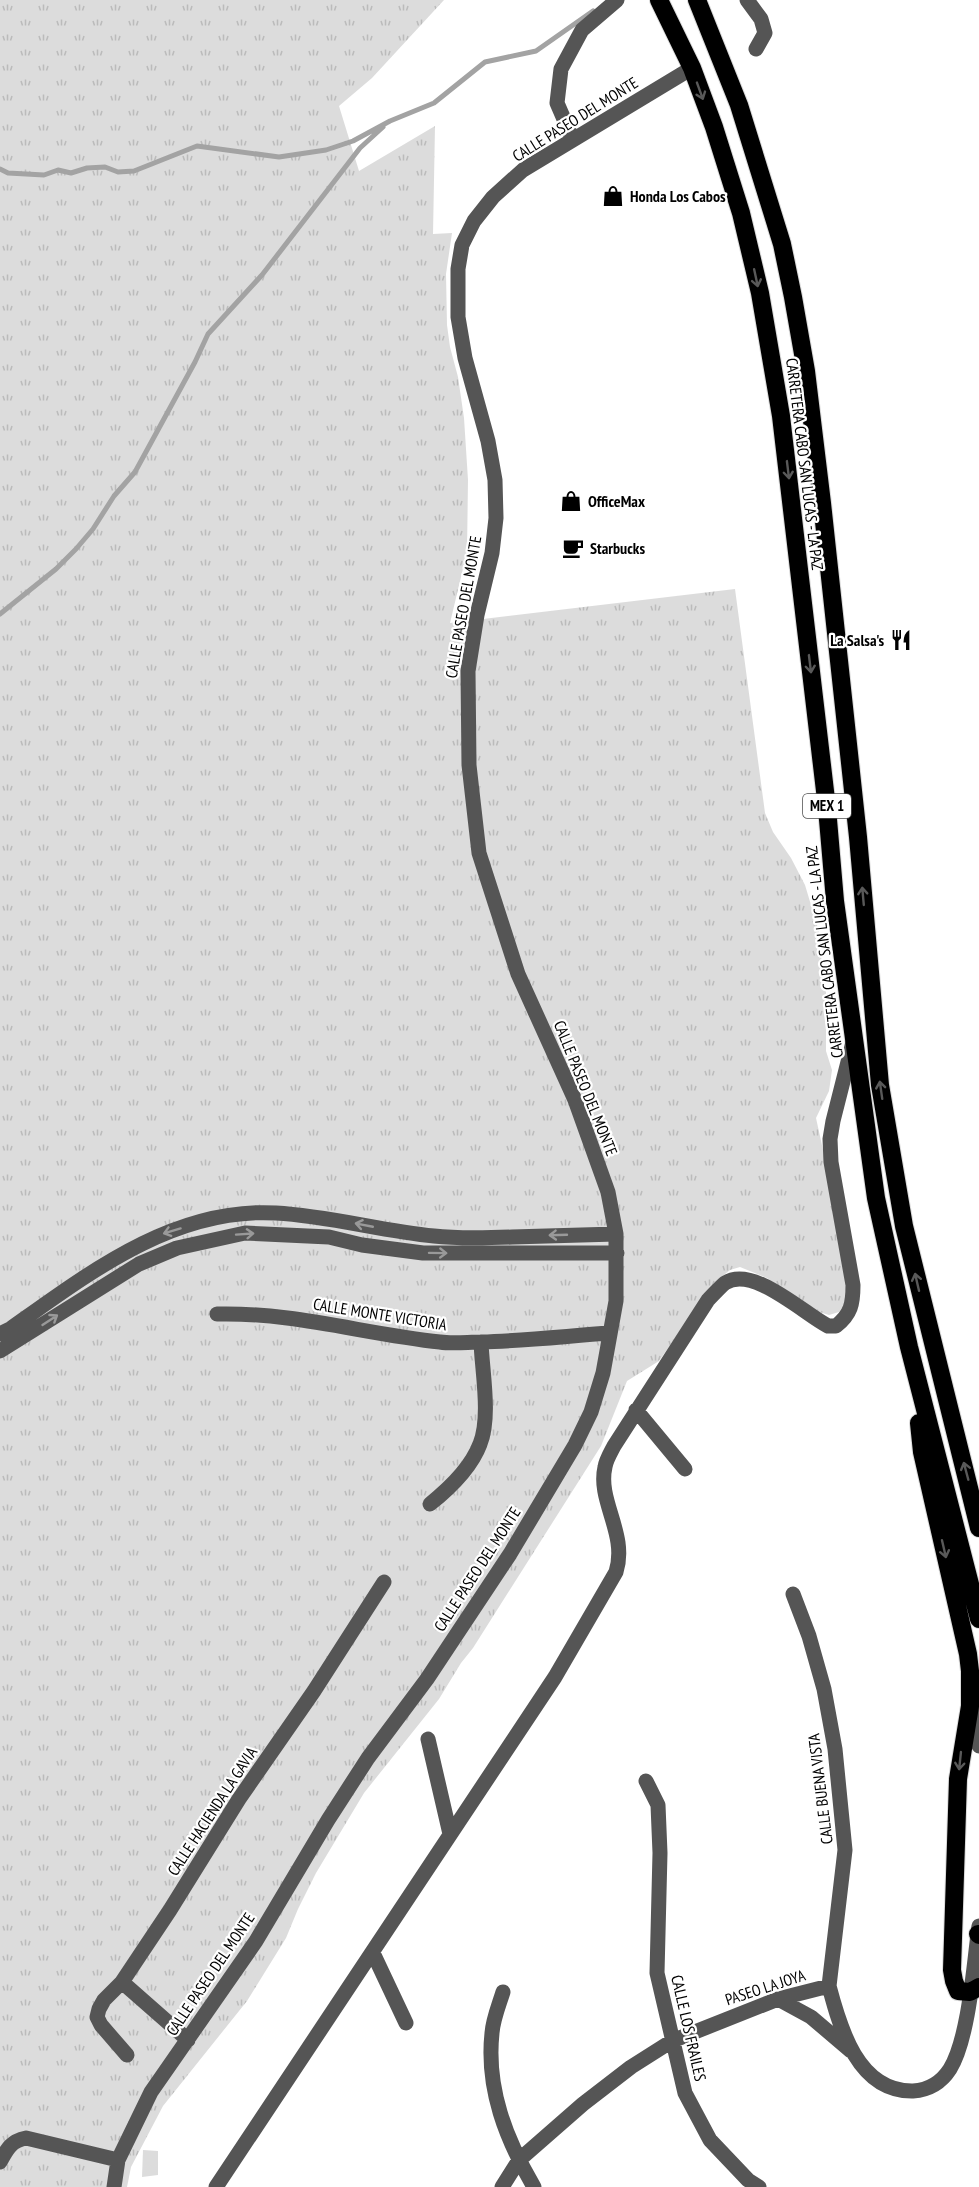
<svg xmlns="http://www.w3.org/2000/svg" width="979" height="2187" viewBox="0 0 979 2187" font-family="'PT Sans Narrow',sans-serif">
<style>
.grass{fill:url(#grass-tufts)}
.garden{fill:#dcdcdc}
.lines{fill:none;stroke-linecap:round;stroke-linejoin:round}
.stream{stroke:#a3a3a3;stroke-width:5}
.highway-casing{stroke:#dbdbdb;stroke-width:20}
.minor{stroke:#555;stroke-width:15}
.highway{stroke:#000;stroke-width:18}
.oneway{stroke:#595959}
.oneway2{stroke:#999}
.labels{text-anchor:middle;stroke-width:4.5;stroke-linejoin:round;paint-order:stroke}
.shield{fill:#fff;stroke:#4c4c4c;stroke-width:1.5}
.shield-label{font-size:15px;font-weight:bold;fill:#000}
.street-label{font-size:16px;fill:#000;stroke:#fff}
.poi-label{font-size:16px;font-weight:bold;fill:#000;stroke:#fff;text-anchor:start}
</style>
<defs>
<pattern id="grass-tufts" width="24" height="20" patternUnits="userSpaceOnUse" patternTransform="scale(1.5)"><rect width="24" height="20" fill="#dcdcdc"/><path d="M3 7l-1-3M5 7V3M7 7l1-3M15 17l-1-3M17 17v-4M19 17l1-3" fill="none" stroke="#bbb"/></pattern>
</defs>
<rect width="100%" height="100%" fill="#fff"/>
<path class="grass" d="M0,0H444L372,78L339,106L359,171L435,126L433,234L452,233L446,274L447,325L450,347L458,377L464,418L468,480L467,552L450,623L735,589L765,813L773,832L791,858L805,885L820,935L822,967L826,988V1051L832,1070L829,1091L816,1118L848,1264L845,1304L839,1312L829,1315L819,1312L767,1278L740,1267L730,1270L714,1283L659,1361L627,1381L601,1446L473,1648L461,1663L439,1699L364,1793L316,1873L298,1909L286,1938L247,2001L163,2106L131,2167L127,2187H0Z"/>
<path class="garden" d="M143,2150L158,2151V2175L142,2177Z"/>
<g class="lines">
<path class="stream" d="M0,169L8,173L44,175L58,170L71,173L87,168L105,167L118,172L134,171L197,146L279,157L326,150L353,141L390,121L434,103L485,62L536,51L593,11
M0,614L56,569L76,549L93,529L114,496L135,472L195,362L208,334L262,275L360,148L383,127"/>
<defs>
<path id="highway" d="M659,0L692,68L714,127L741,213L760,293L781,416L827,808L835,901L876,1198L909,1347L979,1619
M697,0L739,105L782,244L793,297L806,371L822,503L858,837L880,1085L904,1226L979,1528
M919,1423L922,1452L968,1654L970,1671V1706L958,1779L952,1970L954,1981L958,1991L970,1992L979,1987
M978,1934L979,1935"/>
</defs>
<use href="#highway" class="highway-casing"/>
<path class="minor" d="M747,0L761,19L765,33L756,49
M573,140L557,103L561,69L582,30L617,0
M217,1314C292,1312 365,1334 440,1342C453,1344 468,1342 481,1342C524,1341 567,1336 610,1333
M0,1334L10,1329C89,1273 174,1207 276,1213C330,1216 381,1231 434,1236C460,1239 486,1238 512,1237C547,1236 582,1235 616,1234
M0,1351L139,1264L177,1248L245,1233L329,1237L362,1245L423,1253H617
M636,1410L685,1469
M430,1504C450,1488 471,1468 480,1444C491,1417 482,1371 481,1342
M793,1594L809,1636L824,1689L835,1749L845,1850L829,1986
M976,1698L979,1746
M428,1739L450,1834
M646,1781L658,1805L660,1853L657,1973L685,2093L710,2140L748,2180L759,2187
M373,1953L406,2023
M122,1982L188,2040
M503,1992C499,2005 493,2019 492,2033C486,2089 506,2139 534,2187
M778,1999L811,2017L851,2051
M127,2055L101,2025L97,2017L99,2009L104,2000L122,1982L170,1910L239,1799L314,1691L384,1582
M0,2162C7,2149 11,2141 26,2138L118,2160
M114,2187L118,2160L151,2092L256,1941L328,1820L368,1758L427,1679L510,1554L575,1445L591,1412L603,1373L616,1301V1234L608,1192L575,1100L518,974L479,853L469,765L468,671L477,615L492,553L496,518L495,480L488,441L465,358L458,317V269L462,245L474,221L493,197L523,170L692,68
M216,2187L555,1677L616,1572C628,1534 597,1501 605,1467C606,1460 611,1452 614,1446L708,1300C713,1295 719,1288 725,1283C753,1265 803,1313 828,1326H836C851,1314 853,1304 853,1285L831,1162L830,1139L833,1121L853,1042
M502,2187L519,2160L583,2104L631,2067L672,2041L778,1999L829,1986C840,2028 858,2092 913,2091C929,2090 941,2083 950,2069C969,2038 974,1963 979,1926"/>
<use href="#highway" class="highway"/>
</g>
<defs><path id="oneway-shaft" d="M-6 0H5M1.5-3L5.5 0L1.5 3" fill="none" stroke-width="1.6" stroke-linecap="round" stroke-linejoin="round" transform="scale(1.5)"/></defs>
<g class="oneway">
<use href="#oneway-shaft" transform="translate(700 91) rotate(70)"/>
<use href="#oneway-shaft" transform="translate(756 278) rotate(78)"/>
<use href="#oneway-shaft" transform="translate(788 470) rotate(83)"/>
<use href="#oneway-shaft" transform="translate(810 664) rotate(83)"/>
<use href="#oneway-shaft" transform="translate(863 896) rotate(-95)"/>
<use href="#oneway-shaft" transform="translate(881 1090) rotate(-98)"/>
<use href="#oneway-shaft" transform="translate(917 1282) rotate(-103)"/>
<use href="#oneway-shaft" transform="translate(966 1471) rotate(-105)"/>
<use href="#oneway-shaft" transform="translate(944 1549) rotate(77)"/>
<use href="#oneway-shaft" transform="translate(960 1761) rotate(96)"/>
</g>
<g class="oneway2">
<use href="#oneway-shaft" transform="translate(364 1225) rotate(-169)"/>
<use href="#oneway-shaft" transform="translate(172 1231) rotate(163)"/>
<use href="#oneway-shaft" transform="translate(245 1234) rotate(-4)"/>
<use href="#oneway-shaft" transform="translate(558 1235) rotate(178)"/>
<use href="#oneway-shaft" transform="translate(438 1253) rotate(1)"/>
<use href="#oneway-shaft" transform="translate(50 1320) rotate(-33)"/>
</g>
<defs>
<symbol id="shop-bare" viewBox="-9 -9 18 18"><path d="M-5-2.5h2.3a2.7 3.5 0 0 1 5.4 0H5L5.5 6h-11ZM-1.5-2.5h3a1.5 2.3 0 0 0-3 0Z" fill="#000" stroke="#fff" stroke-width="2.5" paint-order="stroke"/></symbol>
<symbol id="cafe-bare" viewBox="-9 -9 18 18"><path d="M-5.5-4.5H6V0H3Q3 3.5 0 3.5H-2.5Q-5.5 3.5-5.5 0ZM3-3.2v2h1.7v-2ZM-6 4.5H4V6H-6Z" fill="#000" stroke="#fff" stroke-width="2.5" paint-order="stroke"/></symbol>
<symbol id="restaurant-bare" viewBox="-9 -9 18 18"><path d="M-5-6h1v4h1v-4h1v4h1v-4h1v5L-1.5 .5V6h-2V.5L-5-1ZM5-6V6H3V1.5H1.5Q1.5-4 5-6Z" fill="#000" stroke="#fff" stroke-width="2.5" paint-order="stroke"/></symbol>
</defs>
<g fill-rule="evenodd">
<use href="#shop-bare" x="598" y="181" width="30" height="30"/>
<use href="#shop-bare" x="556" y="486" width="30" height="30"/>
<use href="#cafe-bare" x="558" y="533" width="30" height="30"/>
<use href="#restaurant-bare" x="886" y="625" width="30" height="30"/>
</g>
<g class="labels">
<rect class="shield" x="803" y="794" width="48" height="24" rx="4.5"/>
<g class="shield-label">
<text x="827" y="811">MEX 1</text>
</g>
<g class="street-label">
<text transform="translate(575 119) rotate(-32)" y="6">CALLE PASEO DEL MONTE</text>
<text transform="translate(805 464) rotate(83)" y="6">CARRETERA CABO SAN LUCAS - LA PAZ</text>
<text transform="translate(463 607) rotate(-80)" y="6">CALLE PASEO DEL MONTE</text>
<text transform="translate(824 952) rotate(-97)" y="6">CARRETERA CABO SAN LUCAS - LA PAZ</text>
<text transform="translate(586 1088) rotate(68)" y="6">CALLE PASEO DEL MONTE</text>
<text transform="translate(380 1314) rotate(9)" y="6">CALLE MONTE VICTORIA</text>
<text transform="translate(477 1569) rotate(-57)" y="6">CALLE PASEO DEL MONTE</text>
<text transform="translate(820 1789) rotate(-97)" y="6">CALLE BUENA VISTA</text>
<text transform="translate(212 1811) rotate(-57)" y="6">CALLE HACIENDA LA GAVIA</text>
<text transform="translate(210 1974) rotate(-56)" y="6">CALLE PASEO DEL MONTE</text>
<text transform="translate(765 1987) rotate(-18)" y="6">PASEO LA JOYA</text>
<text transform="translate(689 2028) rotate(77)" y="6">CALLE LOS FRAILES</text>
</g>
<g class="poi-label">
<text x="630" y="202">Honda Los Cabos</text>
<text x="588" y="507">OfficeMax</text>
<text x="590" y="554">Starbucks</text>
<text x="884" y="646" text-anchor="end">La Salsa's</text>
</g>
</g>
</svg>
